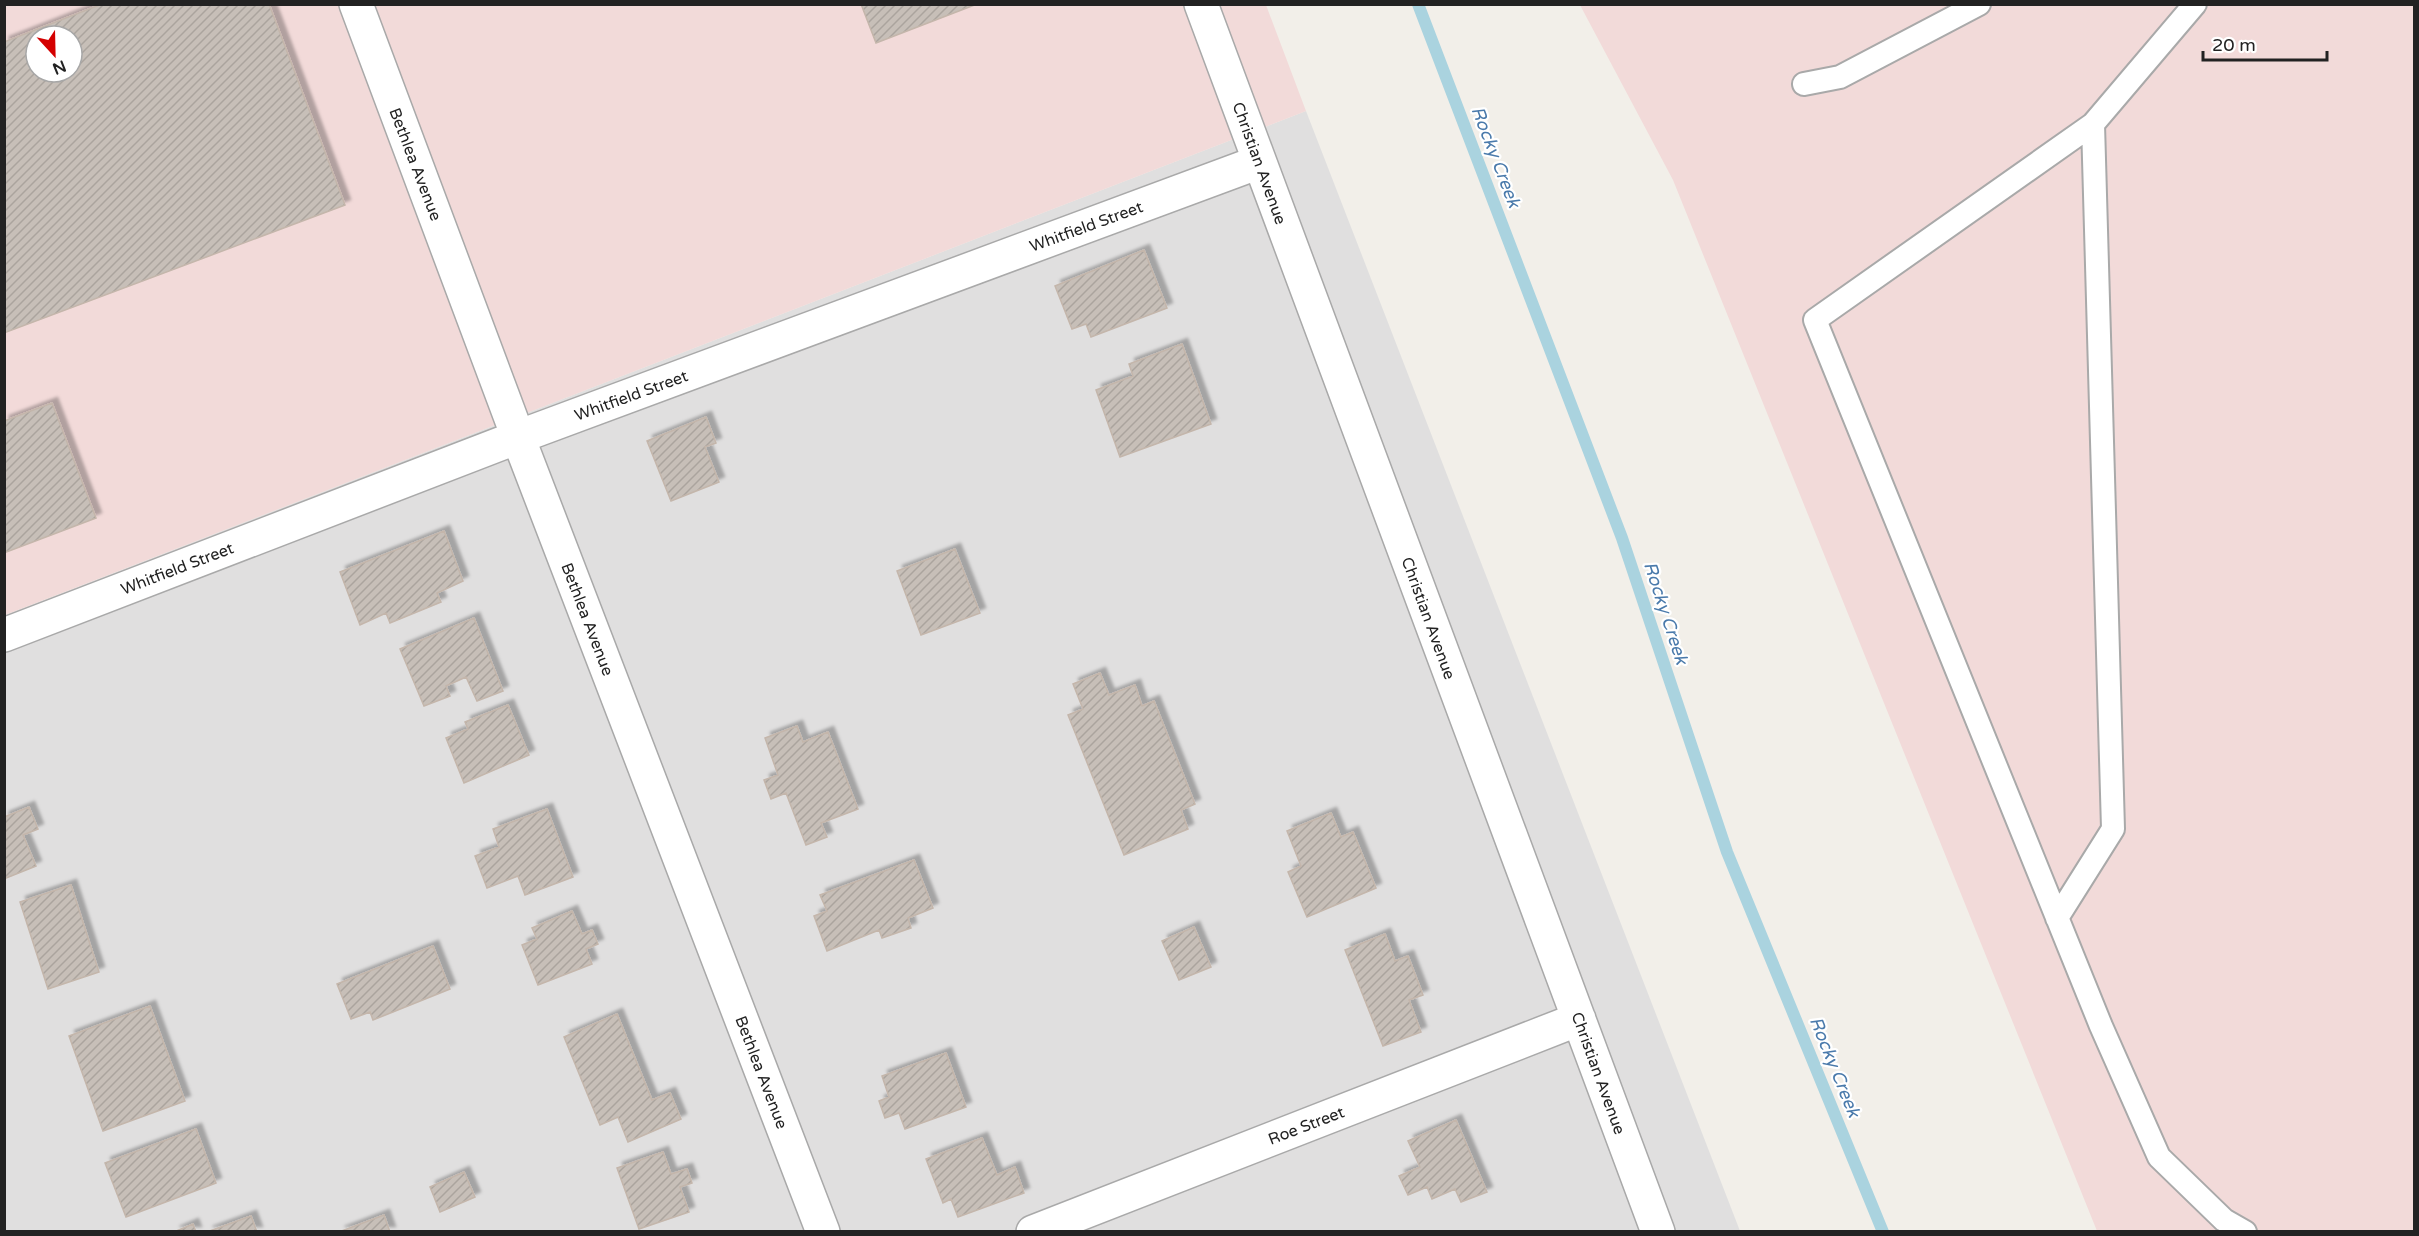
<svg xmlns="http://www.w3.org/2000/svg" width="2419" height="1236" viewBox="0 0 2419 1236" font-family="'Varela Round',sans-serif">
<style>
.residential{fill:#e0dfdf}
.commercial{fill:#f2dad9;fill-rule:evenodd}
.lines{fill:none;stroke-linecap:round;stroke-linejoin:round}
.stream{stroke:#aad3df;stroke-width:12}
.building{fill:url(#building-hatch);stroke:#c4b6ab;stroke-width:1.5;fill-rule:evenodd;filter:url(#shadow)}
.service-casing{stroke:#a9a9a9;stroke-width:26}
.minor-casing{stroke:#a9a9a9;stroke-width:36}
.service{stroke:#fff;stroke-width:22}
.minor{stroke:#fff;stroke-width:33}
.labels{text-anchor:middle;stroke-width:4.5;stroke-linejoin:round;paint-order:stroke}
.street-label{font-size:16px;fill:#222;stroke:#fff}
.water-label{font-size:18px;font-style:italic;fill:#4a7aab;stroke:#fff}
</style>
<defs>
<pattern id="building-hatch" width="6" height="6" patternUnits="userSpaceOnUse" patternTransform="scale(1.5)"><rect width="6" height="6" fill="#c7bfb8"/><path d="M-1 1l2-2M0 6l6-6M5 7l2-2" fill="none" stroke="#aba49e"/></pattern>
<filter id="shadow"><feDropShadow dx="5.5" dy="-5.5" stdDeviation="1.5" flood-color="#0004"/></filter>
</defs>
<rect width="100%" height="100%" fill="#f2efe9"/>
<path class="residential" d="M1306,111L1740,1231L5,1232V615Z"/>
<path class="commercial" d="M5,5H1266L1306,111L5,615ZM36,36H72V72H36Z
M1580,5H2414V1231H2097L1673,180Z"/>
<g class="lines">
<path class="stream" d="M1418,4L1622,538L1727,852L1883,1232"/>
</g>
<path class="building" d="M102,4H269L345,205L4,333V42ZM36,36H72V72H36Z
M861,4H977L876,43Z
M1144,250L1167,308L1091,337L1086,324L1072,329L1055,286Z
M1182,344L1211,424L1120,457L1096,390L1133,376L1129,364Z
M52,403L96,518L4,553V421Z
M706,417L716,443L705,447L719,482L671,501L647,441Z
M444,531L463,581L437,593L441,602L390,623L386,613L360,625L340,572Z
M955,549L980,613L921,635L897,571Z
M474,618L503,691L477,701L466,677L446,686L450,696L424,706L400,649Z
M1100,673L1109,695L1135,685L1142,706L1154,701L1195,804L1181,810L1188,829L1124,855L1068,715L1083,709L1073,684Z
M508,705L529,755L464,783L446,738L468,729L465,722Z
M797,726L803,742L828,732L858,809L821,823L827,837L806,845L786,793L771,799L764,780L778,775L765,738Z
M29,807L38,829L23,835L36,866L4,879V817Z
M547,809L573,877L525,895L518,876L487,888L475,856L499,847L493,829Z
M1331,813L1341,837L1353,832L1376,888L1307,917L1288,872L1301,866L1287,831Z
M914,860L933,908L908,918L911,928L882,938L879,930L827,951L814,916L827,911L820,895Z
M71,885L99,972L48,989L20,902Z
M572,911L582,934L592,930L598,944L586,949L592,964L538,985L522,945L537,939L532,928Z
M1194,927L1211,967L1179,980L1162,941Z
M1385,934L1395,961L1408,956L1423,995L1409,1000L1421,1032L1383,1046L1345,950Z
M433,946L450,989L373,1020L370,1012L351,1019L337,984Z
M150,1006L185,1101L103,1131L69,1036Z
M617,1014L652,1100L670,1093L681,1119L628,1142L618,1117L600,1125L564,1037Z
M946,1053L966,1107L905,1129L899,1113L885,1118L879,1101L889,1097L882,1076Z
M1456,1120L1487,1192L1461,1202L1455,1189L1432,1199L1427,1187L1408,1195L1399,1176L1420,1167L1408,1141Z
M196,1129L216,1183L126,1217L105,1163Z
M982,1138L997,1175L1015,1167L1024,1193L958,1217L951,1199L943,1203L926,1159Z
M663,1152L671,1174L687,1169L692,1183L680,1187L689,1212L639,1229L617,1168Z
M464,1172L475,1197L440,1212L430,1187Z
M384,1215L390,1232H339Z
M251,1216L257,1232H207Z
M193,1224L196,1232H174Z"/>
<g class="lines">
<defs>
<path id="service" d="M2195,4L2093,124L1815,320L2101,1026L2159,1157L2224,1220L2245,1232
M1804,84L1840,77L1979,4
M2057,918L2113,829L2093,124"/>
<path id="minor" d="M356,4L518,437L823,1232
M1201,4L1658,1232
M4,635L518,437L1259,162
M1033,1232L1579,1019"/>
</defs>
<use href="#service" class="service-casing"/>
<use href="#minor" class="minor-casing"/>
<use href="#service" class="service"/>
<use href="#minor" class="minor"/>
</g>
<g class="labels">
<g class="street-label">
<text transform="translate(1260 163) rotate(70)" y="6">Christian Avenue</text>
<text transform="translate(416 164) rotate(69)" y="6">Bethlea Avenue</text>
<text transform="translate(1086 226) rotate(-20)" y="6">Whitfield Street</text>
<text transform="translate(631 395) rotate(-20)" y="6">Whitfield Street</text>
<text transform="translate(177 568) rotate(-21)" y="6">Whitfield Street</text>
<text transform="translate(1429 618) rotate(70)" y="6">Christian Avenue</text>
<text transform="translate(588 619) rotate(69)" y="6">Bethlea Avenue</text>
<text transform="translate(762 1072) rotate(69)" y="6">Bethlea Avenue</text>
<text transform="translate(1599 1073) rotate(70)" y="6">Christian Avenue</text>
<text transform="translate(1306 1125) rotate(-21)" y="6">Roe Street</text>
</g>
<g class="water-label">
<text transform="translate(1496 157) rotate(69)" y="6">Rocky Creek</text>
<text transform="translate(1666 613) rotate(72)" y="6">Rocky Creek</text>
<text transform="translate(1835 1067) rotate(68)" y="6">Rocky Creek</text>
</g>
</g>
<rect width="2419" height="1236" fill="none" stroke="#222222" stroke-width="12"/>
<g transform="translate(54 54) rotate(158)"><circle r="28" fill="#ffffff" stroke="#a7a7a7" stroke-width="1.5"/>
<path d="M0-4.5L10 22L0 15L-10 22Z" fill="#d40000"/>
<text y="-9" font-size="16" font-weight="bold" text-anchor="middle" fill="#222222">N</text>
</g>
<path d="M2203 51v9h124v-9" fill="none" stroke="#222222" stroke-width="3"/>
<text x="2212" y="51" font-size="18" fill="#222222" stroke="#ffffff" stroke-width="4.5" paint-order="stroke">20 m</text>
</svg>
